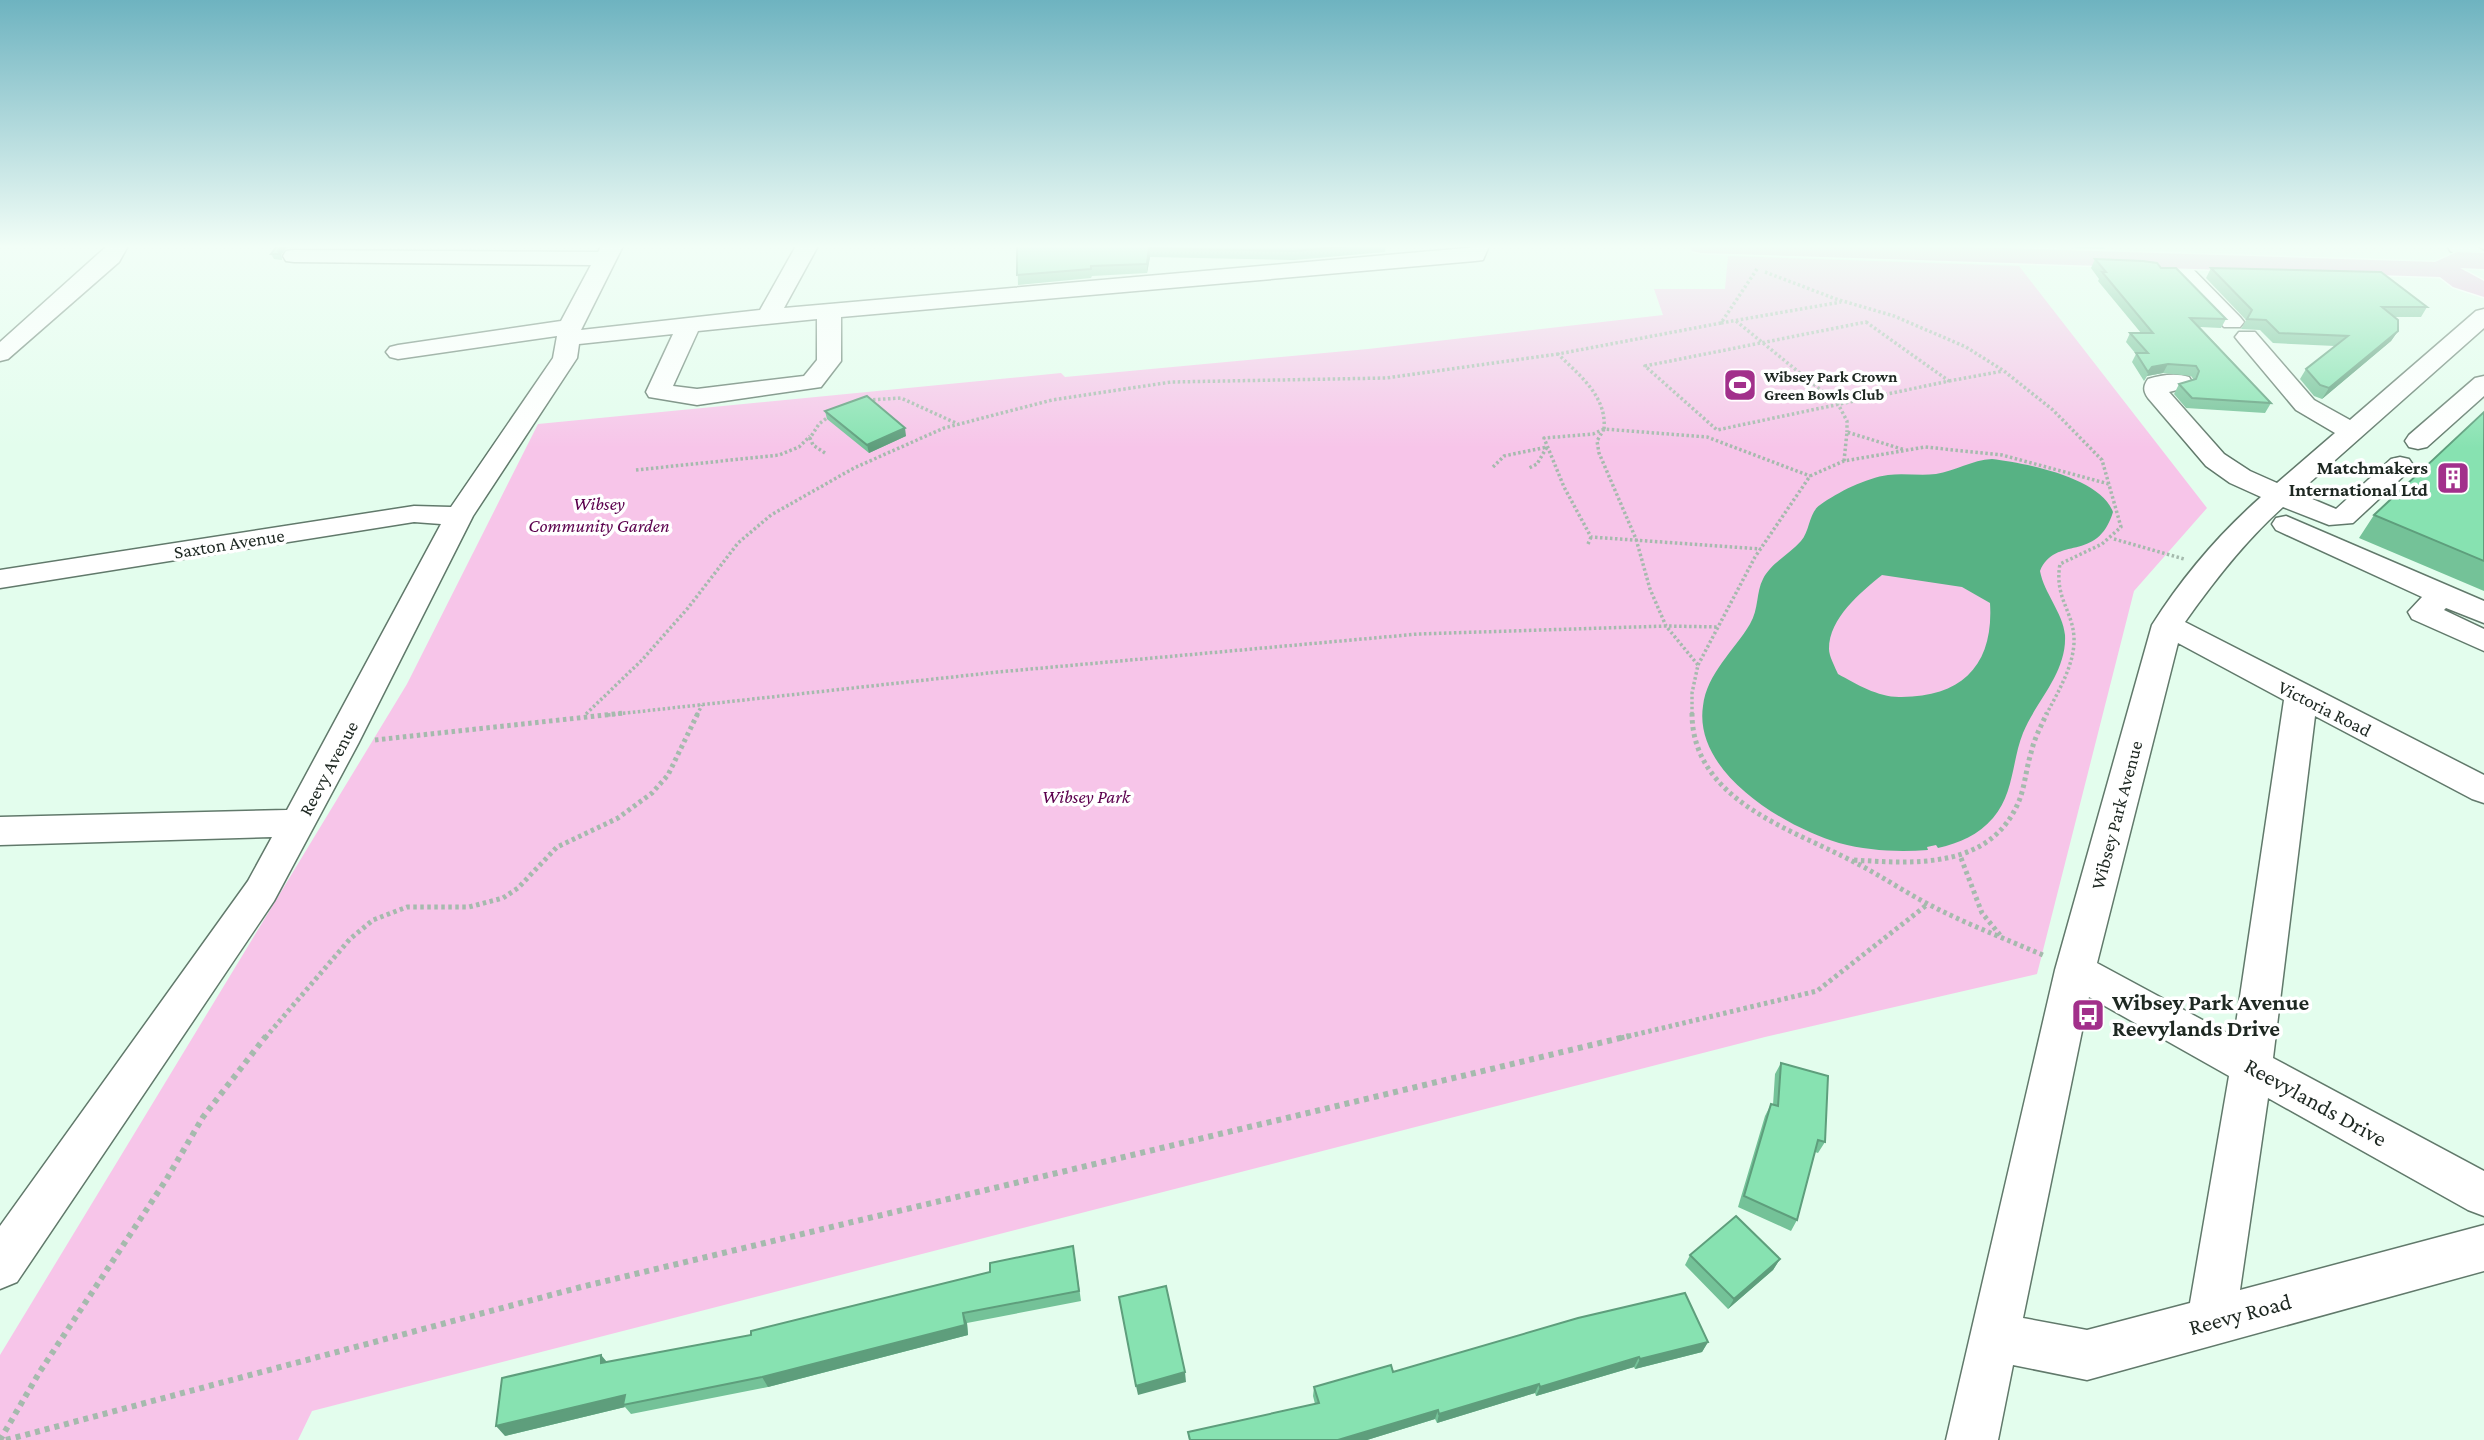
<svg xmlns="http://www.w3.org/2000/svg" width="2484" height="1440" viewBox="0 0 2484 1440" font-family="'Crimson Pro',serif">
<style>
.green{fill:#f7c5e9}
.water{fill:#57b284;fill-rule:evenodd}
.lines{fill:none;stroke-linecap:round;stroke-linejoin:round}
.minor-casing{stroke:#61796b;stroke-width:3}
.major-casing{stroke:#fff;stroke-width:3}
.path-far2{stroke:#a5baad;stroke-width:3.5;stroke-dasharray:2.5 2.5;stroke-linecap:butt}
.path-far1{stroke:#a5baad;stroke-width:5;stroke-dasharray:3.5 3.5;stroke-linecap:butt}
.path{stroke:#a5baad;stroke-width:6;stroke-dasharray:5 5;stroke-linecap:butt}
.minor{fill:#fff;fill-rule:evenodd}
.major{fill:#e8b2db;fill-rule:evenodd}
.wall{fill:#74c298}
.shaded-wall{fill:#5e9e7c}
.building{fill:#87e2b1;stroke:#5e9e7c;stroke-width:2}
.labels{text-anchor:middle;stroke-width:7;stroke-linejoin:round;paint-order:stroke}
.far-poi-label{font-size:16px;font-weight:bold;fill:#1e2822;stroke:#fff;text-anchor:start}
.poi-label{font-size:19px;font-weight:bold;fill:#1e2822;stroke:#fff;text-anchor:end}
.park-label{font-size:19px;font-style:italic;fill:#5b004d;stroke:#fff}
.street-label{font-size:19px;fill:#1e2822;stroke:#fff}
.near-poi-label{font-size:23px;font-weight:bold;fill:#1e2822;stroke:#fff;text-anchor:start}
.near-street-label{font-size:23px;fill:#1e2822;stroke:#fff}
</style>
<rect width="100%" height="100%" fill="#e3fded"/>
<path class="green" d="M1728,256L2019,266L2207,508L2134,591L2037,974L1765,1037L312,1411L298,1440H0V1355L407,684L538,424L1061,373L1065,377L1368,349L1663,315L1654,289H1725Z"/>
<path class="water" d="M1992,459C2025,463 2100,477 2113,512C2097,564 2056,534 2040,571C2044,593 2063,613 2065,635C2067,673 2036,701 2023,733C2012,760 2014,794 1993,818C1978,835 1960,843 1938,848L1936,845L1927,847L1928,850C1898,852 1869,851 1839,843C1785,827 1693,773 1703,706C1707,673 1734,651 1750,624C1759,609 1756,592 1763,579C1771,563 1790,554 1801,541C1810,531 1809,512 1820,505C1838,492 1866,478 1888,475C1904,473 1920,476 1936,474C1955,471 1972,460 1992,459ZM1882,575L1962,587L1990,603C1994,665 1962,698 1899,697C1878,697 1856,684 1838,674C1835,667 1829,656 1829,649C1829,618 1861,592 1882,575Z"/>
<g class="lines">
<defs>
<path id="minor" d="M107,246H128L119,262L8,359L0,361V342Z
M601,246H623L581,330L760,310L796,246H818L784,308L1489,246L1483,260L1475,261L841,317V361L821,387L697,405L649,397L646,392L673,334L579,344L577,358L473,516L358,744L274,901L17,1282L0,1289V1226L248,881L272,837L0,845V817L287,810L441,524L414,522L0,588V570L414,506L451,507L553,358L557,336L398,359L390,357L386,352L390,347L398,345L561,321L591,265L294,262L286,261L283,256L286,251L294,250L598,252ZM817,319V360L804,376L697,389L673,386L698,331Z
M2448,246H2475L2484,251V265L2450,251Z
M2172,254L2180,256L2240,317L2244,322L2240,327H2224L2164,266L2161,261L2164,256Z
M2484,309V328L2298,493L2336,509L2391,459L2400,457L2409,459L2413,465L2409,471L2353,523L2329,525L2283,507C2246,540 2214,581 2185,622L2484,775V803L2472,799L2315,716L2273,1058L2484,1171V1216L2468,1210L2268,1098L2240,1290L2484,1225V1271L2087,1380L2013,1365L1998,1440H1946L2055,970L2152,625C2181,579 2220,533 2261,497L2230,483L2206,466L2148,398C2143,391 2143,386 2148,379C2161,375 2176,373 2189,377L2192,382L2189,387L2169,392L2224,454L2250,471L2277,483L2335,433L2296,410L2239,342L2235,337L2239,332H2255L2314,400L2350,420L2476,311ZM2178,643L2284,700L2234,1037L2097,963ZM2089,997L2229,1076L2190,1303L2087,1330L2023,1318Z
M2484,376V396L2427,447L2418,449L2409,447L2405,441L2409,435L2475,378Z
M2286,516L2484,601V623L2446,608L2444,610L2484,629V651L2412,619L2408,612L2422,597L2276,530L2272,524L2276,518Z"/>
<path id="major" d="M1689,246H1940L2435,262L2457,252L2484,253V269L2460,268L2484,281V297L2453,287L2440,277L1701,253L1692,251Z"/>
</defs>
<use href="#minor" class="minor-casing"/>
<use href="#major" class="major-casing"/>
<path class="path-far2" d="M1757,269L1721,323L1841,302
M1765,272L1836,299L1894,316L1966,347L2004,371L2053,410L2102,460L2121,527L2102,544L2060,564C2054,597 2073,611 2074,638C2075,664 2058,692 2046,715
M1736,321L1838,404L1847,421V432
M1866,322L1949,381L1717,430L1645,366Z
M1721,323L1558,354C1579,375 1607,396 1604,429L1707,437L1810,476
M1949,381L2003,371
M868,400L901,398L958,424
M1604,429L1593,434L1544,438L1564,487L1591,537L1761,549
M1604,429L1597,441L1599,453L1636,539L1650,589L1666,626L1719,627
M825,453L813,445L810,438L819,424L831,415
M1844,461L1847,432L1905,450
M1493,467L1504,456L1547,447L1537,464L1529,468
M636,470L779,455L799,447L810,436
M2114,539L2184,559
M1588,544L1591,537
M1698,665L1755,557L1810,476L1844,461L1925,447L2002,455L2109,484
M586,714L642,660L688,608L738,543L771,515L854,468L944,428L1052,400L1171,382L1386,378L1558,354
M608,715L998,672L1418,634L1666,626L1698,665L1692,693V715
M697,715L702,705"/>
<path class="path-far1" d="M1692,713C1692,801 1792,829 1854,862C1880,875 1903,891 1928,904C1966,924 2006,939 2045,956
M375,740L624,713
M1961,858L1982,913L2000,935
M1854,860C1916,864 1991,869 2019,801C2025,786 2026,769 2031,753C2034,739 2041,726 2047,713
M265,1038L350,939L373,920L407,907H469L503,898L518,888L557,847L618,818L652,793L668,775L698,713
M1621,1038L1817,991L1928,904"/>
<path class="path" d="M0,1440L39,1373L166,1180L203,1117L266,1036
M6,1440L581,1287L1629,1036"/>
<use href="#minor" class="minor"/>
<use href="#major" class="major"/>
</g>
<path class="wall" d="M277,246H313L312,247L286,248L281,255L282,260L274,259L271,254Z
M1005,246H1386L1385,252L1294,260L1150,257L1147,273L1092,276L1091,278L1018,285L1017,247Z
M2074,246H2106L2104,249L2076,248Z
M2095,259L2161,268L2226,319L2221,328L2200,327L2271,403L2265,413L2186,408L2174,394L2179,384L2194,380L2191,376L2163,373L2147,376L2144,381L2132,362L2136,354L2126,342L2130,333H2141L2098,281L2099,279L2091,268Z
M2211,268L2427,307L2421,317H2394L2398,331L2391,341L2322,399L2314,396L2300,379L2306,369L2335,346L2273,343L2260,330L2241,329L2246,320L2206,278Z
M825,411L906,436L869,453L827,419Z
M2484,412V591L2359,538L2374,515Z
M1781,1063L1825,1142L1818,1153L1815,1152L1797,1220L1791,1231L1738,1207L1765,1116L1771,1104L1773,1105L1775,1074Z
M1690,1255L1780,1259L1773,1270L1728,1309L1685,1265Z
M1075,1257L1081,1301L967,1323L968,1335L768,1387L631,1414L625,1407L505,1436L601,1355L607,1362L751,1335Z
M1708,1342L1702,1352L1635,1369L1634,1367L1536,1396L1535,1393L1437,1423L1435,1419L1367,1440H1189L1188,1432L1315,1404L1313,1396L1314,1387Z"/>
<path class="shaded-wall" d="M281,246H285L286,248L281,255L282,260L278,250Z
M1149,248L1150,257L1147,273V264Z
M2398,331L2391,341L2322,399L2329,388Z
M2168,364L2163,373L2147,376L2144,381L2152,367Z
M905,428L906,436L869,453L867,445Z
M1780,1259L1773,1270L1728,1309L1734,1299Z
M963,1313L967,1323L968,1335L768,1387L762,1377Z
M1708,1342L1702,1352L1635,1369L1640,1359Z
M601,1355L609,1365L601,1363Z
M1639,1357L1634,1367L1536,1396L1540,1387Z
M1185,1372L1186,1382L1138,1395L1136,1386Z
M1539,1384L1535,1393L1437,1423L1439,1414Z
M625,1395L623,1405L625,1407L505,1436L496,1426Z
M1438,1410L1435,1419L1367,1440H1338Z"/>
<path class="building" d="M277,246H281L278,250L279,254H271Z
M1017,246H1348L1294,251L1149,248L1147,264L1091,266V269L1017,275Z
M2095,259L2143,261L2157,263L2161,268H2176L2226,319L2190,318L2271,403L2192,398L2179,384L2196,379L2199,371L2196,366L2168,364L2152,367L2148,372L2136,353H2148L2130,333H2153L2102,272H2106Z
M2211,268L2381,272L2427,307H2382L2398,320V331L2329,388L2320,385L2306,369L2348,336L2279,333L2266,320L2247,319L2252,310Z
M867,396L905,428L867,445L825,411Z
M2484,412V561L2374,515Z
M1781,1063L1828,1076L1825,1142L1818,1140L1797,1220L1744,1196L1771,1104L1778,1106Z
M1736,1216L1780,1259L1734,1299L1690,1255Z
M1073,1246L1079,1291L963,1313L965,1325L762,1377L623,1405L625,1395L496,1426L502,1378L601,1355V1363L751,1335V1331L990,1272V1263Z
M1166,1286L1185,1372L1136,1386L1119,1297Z
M1685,1293L1708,1342L1640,1359L1639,1357L1540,1387L1539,1384L1439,1414L1438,1410L1338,1440H1190L1188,1432L1319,1403L1314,1387L1391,1365L1393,1372L1578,1318Z"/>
<linearGradient id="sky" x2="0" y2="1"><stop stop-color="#6eb3c0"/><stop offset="0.55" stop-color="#f2fef7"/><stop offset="1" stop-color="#f2fef7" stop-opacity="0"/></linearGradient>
<rect width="2484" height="448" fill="url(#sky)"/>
<defs>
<symbol id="stadium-square" viewBox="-11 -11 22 22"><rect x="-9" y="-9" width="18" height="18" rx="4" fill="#a2308b" stroke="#fff"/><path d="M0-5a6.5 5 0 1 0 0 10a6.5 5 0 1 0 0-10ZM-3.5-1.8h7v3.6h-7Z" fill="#fff"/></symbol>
<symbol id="building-square" viewBox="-11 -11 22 22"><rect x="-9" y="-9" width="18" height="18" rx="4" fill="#a2308b" stroke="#fff"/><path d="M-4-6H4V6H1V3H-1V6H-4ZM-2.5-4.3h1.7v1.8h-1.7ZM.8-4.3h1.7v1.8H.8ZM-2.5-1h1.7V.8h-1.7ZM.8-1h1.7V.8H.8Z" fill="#fff"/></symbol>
<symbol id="bus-square" viewBox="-11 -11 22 22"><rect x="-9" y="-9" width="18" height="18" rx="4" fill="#a2308b" stroke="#fff"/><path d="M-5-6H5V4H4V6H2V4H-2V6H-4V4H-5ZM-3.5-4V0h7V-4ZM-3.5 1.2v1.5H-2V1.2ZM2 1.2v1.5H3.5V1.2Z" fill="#fff"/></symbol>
</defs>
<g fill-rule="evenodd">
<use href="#stadium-square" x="1721" y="366" width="38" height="38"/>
<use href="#building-square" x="2434" y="459" width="38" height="38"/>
<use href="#bus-square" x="2069" y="996" width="38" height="38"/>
</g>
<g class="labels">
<g class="far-poi-label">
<text x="1764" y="382">Wibsey Park Crown<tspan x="1764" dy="18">Green Bowls Club</tspan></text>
</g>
<g class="poi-label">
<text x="2428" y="474">Matchmakers<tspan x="2428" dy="22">International Ltd</tspan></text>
</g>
<g class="park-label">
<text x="599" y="510">Wibsey<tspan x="599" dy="22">Community Garden</tspan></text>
<text x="1086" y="803">Wibsey Park</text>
</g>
<g class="street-label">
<text transform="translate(229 543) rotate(-9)" y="7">Saxton Avenue</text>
<text transform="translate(2325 708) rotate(27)" y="7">Victoria Road</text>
<text transform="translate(328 768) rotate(-62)" y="7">Reevy Avenue</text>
<text transform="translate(2116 815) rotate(-75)" y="7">Wibsey Park Avenue</text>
</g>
<g class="near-poi-label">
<text x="2112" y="1010">Wibsey Park Avenue<tspan x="2112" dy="26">Reevylands Drive</tspan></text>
</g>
<g class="near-street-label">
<text transform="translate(2316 1102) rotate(29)" y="8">Reevylands Drive</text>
<text transform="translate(2240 1314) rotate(-15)" y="8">Reevy Road</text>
</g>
</g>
</svg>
